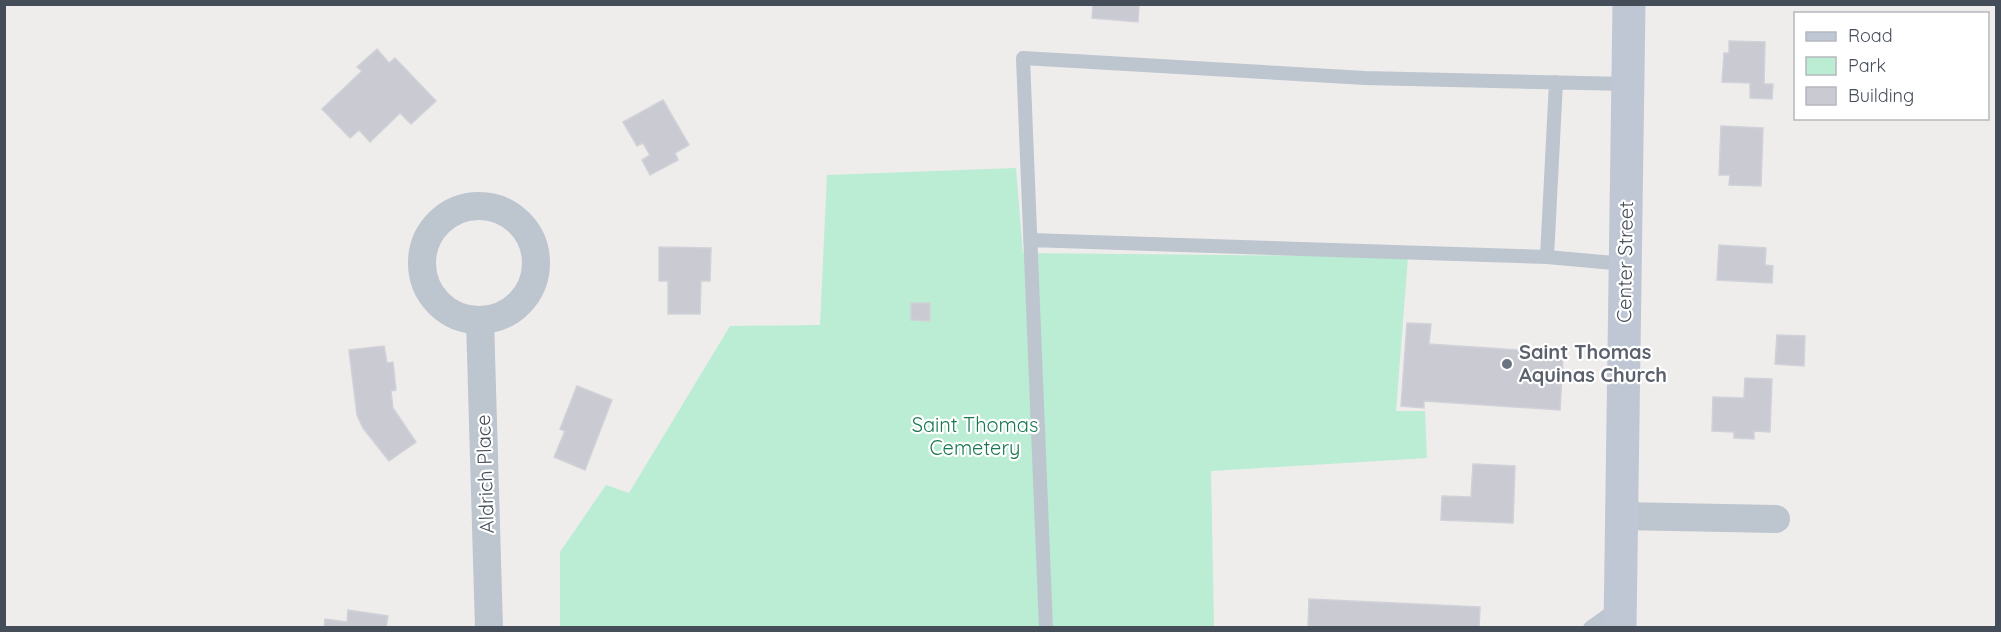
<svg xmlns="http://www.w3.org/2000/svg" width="2001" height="632" viewBox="0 0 2001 632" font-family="Quicksand,sans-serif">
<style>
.green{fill:#baedd3}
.building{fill:#c9cad2;stroke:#d0d2d8;stroke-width:1.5}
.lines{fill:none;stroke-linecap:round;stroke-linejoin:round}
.lane{stroke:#bdc5ce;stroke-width:14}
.street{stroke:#bdc5ce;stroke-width:28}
.secondary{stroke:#bfc7d5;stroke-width:33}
.worship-dot{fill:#6b7280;stroke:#fff;stroke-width:2}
.labels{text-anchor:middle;stroke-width:4.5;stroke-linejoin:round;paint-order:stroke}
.street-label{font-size:20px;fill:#454d59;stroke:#fff}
.worship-label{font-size:20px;font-weight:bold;fill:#5b616d;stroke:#fff;text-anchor:start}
.park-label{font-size:20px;fill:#197751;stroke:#fff}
</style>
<rect width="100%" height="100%" fill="#efecec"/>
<path class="green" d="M1016,168L1023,253L1408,257L1396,411H1425L1427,458L1211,471L1214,627H560V552L606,485L629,493L730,326L820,325L827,175Z"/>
<path class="building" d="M1093,4H1139L1138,22L1092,18Z
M1729,41L1765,42L1764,84H1773L1772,99L1750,98V83L1722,82L1724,53H1729Z
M377,49L389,63L395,58L436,101L411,124L400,113L370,142L359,130L350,138L322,109L362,71L357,67Z
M663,100L689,145L675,153L678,160L650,175L642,160L650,155L643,143L637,146L623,122Z
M1721,126L1763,128L1761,186L1729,185L1730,175H1719Z
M1719,245L1766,248L1765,265L1773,266L1772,283L1717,280Z
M659,247L711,248L710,281H701L700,314H668V281H659Z
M911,303H930V321L911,320Z
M1407,323L1431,324L1429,344L1547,352V358L1563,359L1560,410L1424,401V408L1401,406Z
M1777,335L1805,336L1804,366L1775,364Z
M384,346L387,363L393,362L396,390L391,391L393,408L416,442L389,461L363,428L357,415L349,350Z
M1745,378L1772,379L1770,432L1754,431V439L1734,438V432L1712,431L1713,397L1744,398Z
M577,386L612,400L585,470L554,457L565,431L560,429Z
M1473,464L1515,466L1513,523L1441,520L1442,496L1471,497Z
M1309,599L1480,607L1479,628H1308Z
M348,610L388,616L386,628H324L325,619L347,622Z"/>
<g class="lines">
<path class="lane" d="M1030,240L1547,257L1625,264
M1547,257L1556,82
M1046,628L1023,58L1365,78L1628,84
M1590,628L1618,608"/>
<path class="street" d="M422 263a57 57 0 1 1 114 0a57 57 0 1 1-114 0Z
M480,320L489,628
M1621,516L1776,519"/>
<path class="secondary" d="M1620,628L1629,4"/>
</g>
<circle class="worship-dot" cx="1507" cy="364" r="6"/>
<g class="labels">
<g class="street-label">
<text transform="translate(1625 262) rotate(-89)" y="7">Center Street</text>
<text transform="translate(485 474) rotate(-92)" y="7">Aldrich Place</text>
</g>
<g class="worship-label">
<text x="1519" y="359">Saint Thomas<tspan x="1519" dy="23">Aquinas Church</tspan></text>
</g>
<g class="park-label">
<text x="975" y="432">Saint Thomas<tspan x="975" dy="23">Cemetery</tspan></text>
</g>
</g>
<rect width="2001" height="632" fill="none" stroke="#454d59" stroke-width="12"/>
<rect x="1794" y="12" width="195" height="108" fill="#ffffff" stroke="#b5b8bd" stroke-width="1.5"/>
<rect x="1806" y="32" width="30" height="9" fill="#bfc7d5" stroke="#b5b8bd" stroke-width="1.5"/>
<text x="1848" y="42" font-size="18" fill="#454d59">Road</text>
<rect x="1806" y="57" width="30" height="18" fill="#baedd3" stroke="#b5b8bd" stroke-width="1.5"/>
<text x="1848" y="72" font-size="18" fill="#454d59">Park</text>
<rect x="1806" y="87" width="30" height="18" fill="#c9cad2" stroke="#b5b8bd" stroke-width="1.5"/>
<text x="1848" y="102" font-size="18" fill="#454d59">Building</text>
</svg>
